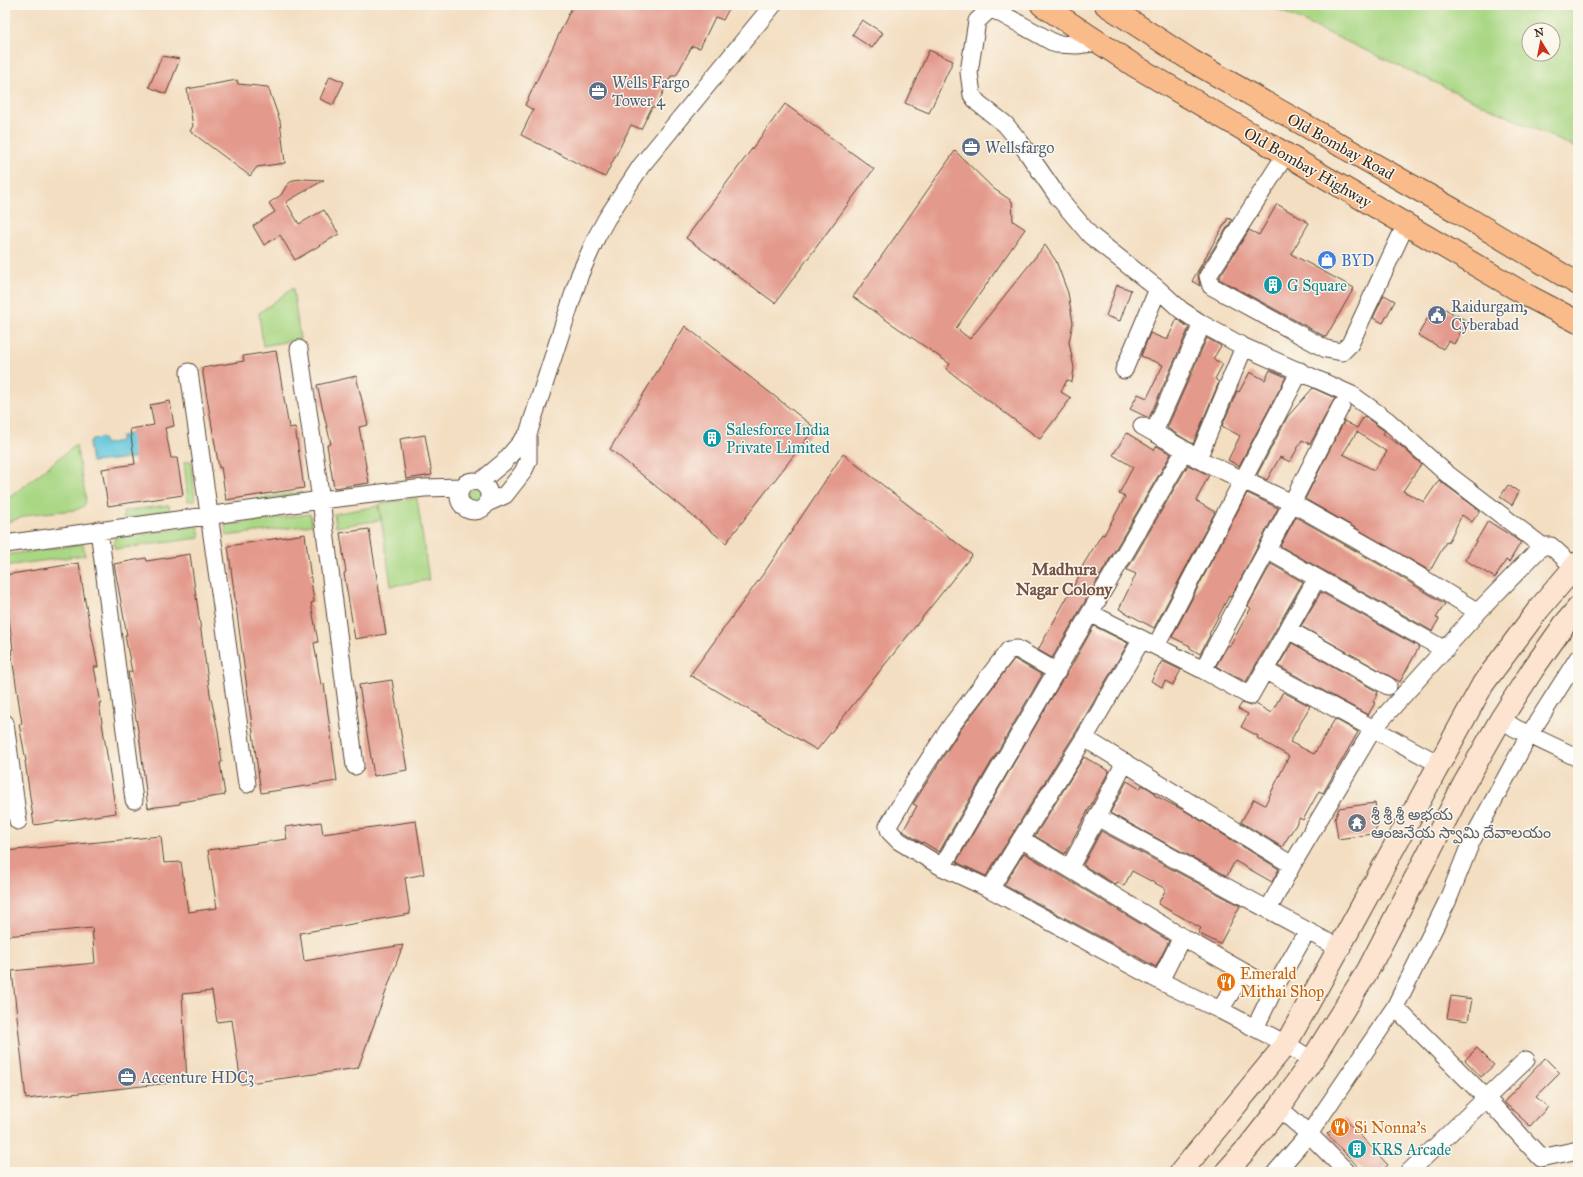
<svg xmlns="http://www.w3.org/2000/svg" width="1583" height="1177" viewBox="0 0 1583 1177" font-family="'IM FELL Great Primer','Noto Sans Telugu',serif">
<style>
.green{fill:#a9d784;stroke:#728051;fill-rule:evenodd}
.water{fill:#60c7dd;stroke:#4e787e}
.building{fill:#e3998b;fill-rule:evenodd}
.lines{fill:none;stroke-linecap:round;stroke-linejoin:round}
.street-casing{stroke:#574536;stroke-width:19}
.secondary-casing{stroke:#574536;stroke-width:24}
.primary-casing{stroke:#574536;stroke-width:24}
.street{stroke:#fff;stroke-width:17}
.secondary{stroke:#fde4d1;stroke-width:22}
.primary{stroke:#fabb8b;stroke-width:22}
.labels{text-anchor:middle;stroke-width:3;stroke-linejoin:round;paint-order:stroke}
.service-label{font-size:16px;fill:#4e5e75;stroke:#fbf7ec;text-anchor:start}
.street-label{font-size:16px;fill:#3b2a1e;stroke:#fbf7ec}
.shop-label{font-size:16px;fill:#366cbe;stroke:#fbf7ec;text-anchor:start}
.culture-label{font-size:16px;fill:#0d838f;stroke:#fbf7ec;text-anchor:start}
.worship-label{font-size:16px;fill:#5b616d;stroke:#fbf7ec;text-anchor:start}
.food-label{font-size:16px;fill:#c56008;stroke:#fbf7ec;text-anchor:start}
.neighbourhood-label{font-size:17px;font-weight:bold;fill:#765144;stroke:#fbf7ec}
</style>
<rect width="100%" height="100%" fill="#fbf7ec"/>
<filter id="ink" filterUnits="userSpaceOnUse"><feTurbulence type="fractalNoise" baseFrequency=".025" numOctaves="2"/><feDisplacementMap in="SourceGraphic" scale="8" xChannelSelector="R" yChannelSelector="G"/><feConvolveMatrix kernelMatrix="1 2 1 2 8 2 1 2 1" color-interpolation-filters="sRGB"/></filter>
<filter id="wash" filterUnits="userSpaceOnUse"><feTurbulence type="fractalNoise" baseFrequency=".012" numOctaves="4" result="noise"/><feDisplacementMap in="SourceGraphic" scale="16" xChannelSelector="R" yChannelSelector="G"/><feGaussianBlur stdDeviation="0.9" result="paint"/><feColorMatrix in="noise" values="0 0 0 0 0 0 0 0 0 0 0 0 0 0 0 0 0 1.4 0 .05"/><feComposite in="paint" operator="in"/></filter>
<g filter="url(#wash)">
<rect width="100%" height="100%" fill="#f3dec1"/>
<path class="green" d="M1268,5H1578V149ZM1529,30H1553V54H1529Z
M293,288L300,339L263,346L259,313Z
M76,445L86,500L84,506L76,510L32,514L5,523V501Z
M191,461L195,501H188L184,462Z
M468 495a8 8 0 1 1 16 0a8 8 0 1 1-16 0Z
M302,492L303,498L231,510L230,503Z
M417,498L429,580L391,586L379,504Z
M169,505L170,513L124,519L123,511Z
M378,506L381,520L336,527L334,514Z
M310,514L312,525L226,536L225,525Z
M198,526L200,538L115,549L114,538Z
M83,544L85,555L5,566V555Z"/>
<path class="water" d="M131,434L143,457L92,462L89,443L92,439L101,438L104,440L105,444L121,441V436Z"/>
<g id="blocks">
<path class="building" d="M573,5H731L723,20L715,17L700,48L692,46L676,76H671L656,107H652L641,129L631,125L605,177L521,135L533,110L525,105Z
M862,20L883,33L872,48L852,35Z
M929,50L953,61L929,113L905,103Z
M162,56L180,59L166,94L149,87Z
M330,76L344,82L333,105L320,99Z
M237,80L238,84L268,87L280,121L285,163L257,167L250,176L190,131L193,126L187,89Z
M785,104L874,169L775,303L686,238Z
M955,151L994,189L1012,201L1013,221L1025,229L956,328L970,339L1045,245L1056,261L1068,293L1073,323L1069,342L1074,368L1072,382L1067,380L1061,392L1071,398L1040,439L946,369L950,364L853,297Z
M303,179L324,180L286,202L299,224L324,210L339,234L295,260L280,235L264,245L253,226L275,212L269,203L281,195L287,185L293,180Z
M1277,204L1309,223L1291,254L1354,288L1326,337L1219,279V278L1249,230L1259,235Z
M1228,218L1232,220L1199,271L1198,275L1200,286L1192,281Z
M1117,285L1131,290L1120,321L1106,316Z
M1384,295L1395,301L1383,323L1373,318Z
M1436,304L1467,321L1454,344L1448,341L1443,349L1418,335Z
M1177,319L1189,328L1149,418L1130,409L1138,394L1147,398L1163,365L1141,356L1150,333L1167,340Z
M685,326L815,428L726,543L610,449Z
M1207,338L1221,346L1213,359L1223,364L1215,379L1219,382L1193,444L1167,428Z
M276,351L289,428L295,427L304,488L226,500L221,467L219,468L202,368L244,361L243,356Z
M1270,370L1286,377L1239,466L1228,460L1240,436L1222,426L1237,391L1239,392L1250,372L1265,380Z
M356,376L368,425L359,427L369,483L334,488L327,445L331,444L317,385Z
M1313,388L1335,398L1310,444L1302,440L1290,462L1280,457L1267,480L1257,475L1288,416Z
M170,401L174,426L165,428L171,458H177L183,495L108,506L102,469L135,464L130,429L154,425L150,405Z
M1364,416L1382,429L1385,431L1383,434L1401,446L1421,464L1403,491L1424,502L1439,480L1480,511L1472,522L1462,515L1448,543L1446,542L1430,571L1305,499L1344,421L1357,428ZM1357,432L1387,452L1374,470L1343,454Z
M1127,433L1154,450L1157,446L1171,454L1052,658L1038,650L1079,576L1077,575L1102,534L1104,535L1125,497L1119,494L1133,467L1113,455Z
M425,435L432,475L406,479L400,439Z
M843,454L972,555L817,750L690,675L766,570Z
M1188,465L1209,475L1196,501L1215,512L1154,628L1119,609L1136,574L1127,570Z
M1508,485L1519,492L1512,505L1500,497Z
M1247,493L1278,508L1231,597L1229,596L1209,634L1210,635L1200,654L1190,648V646L1172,637Z
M1296,517L1391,571L1445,604L1436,618L1439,619L1432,631L1280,546Z
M1488,521L1521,542L1509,562L1506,560L1495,578L1465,560Z
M369,529L386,634L355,639L344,573L346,572L340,533Z
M305,534L314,602L311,603L318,642L314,643L321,685L324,684L337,781L261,793L228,546Z
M190,554L210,694L218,731L222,762L220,763L225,795L180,802V804L148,808L140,742L128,672H132L125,635H127L114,564L146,558L147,561Z
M79,563L85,601L98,667H94L101,703H99L116,813L34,825L25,761H26L19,724H22L11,650L13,649L8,612H9L5,575Z
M1271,564L1303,582L1246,682L1216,666L1228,645L1230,646L1251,608L1248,606Z
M1321,592L1419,647L1400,682L1301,626Z
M1094,626L1128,643L1076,732L986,876L958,863L957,861L1062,680L1065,677Z
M1292,643L1378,692L1373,702L1375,703L1368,715L1278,666Z
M1014,659L1042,675L939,852L923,842L922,843L903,831L917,806L913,804L959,732Z
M1162,661L1181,670L1173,685L1165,681L1162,687L1151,681Z
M392,680L407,770L374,776L359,685Z
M1283,692L1310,706L1290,742L1314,754L1335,719L1358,732L1323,793L1319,791L1303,820L1300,818L1282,847L1241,822L1254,799L1265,805L1289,756L1257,738L1258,736L1241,727L1248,714L1238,709L1242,703L1250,706L1256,704L1271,713Z
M1084,757L1109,771L1065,854L1035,836Z
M1127,781L1140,789L1142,785L1148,788L1155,793L1154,795L1187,812L1279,869L1272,882L1235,861L1227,876L1110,813Z
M1375,803L1378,826L1373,834L1338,839L1335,819L1339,808Z
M416,821L424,874L405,878L410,914L300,933L304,961L403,945L358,1068L241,1084L232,1020L217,1022L212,991L182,994L187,1081L26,1099L12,971L95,963L92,928L6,936L5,851L161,836L164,863L181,862L188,912L217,908L208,850L287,839L285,827L321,822L323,834Z
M1101,831L1240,906L1220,944L1198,933L1201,928L1158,904L1166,889L1132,871L1124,886L1117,882L1116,885L1083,865Z
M1024,853L1169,941L1156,967L1004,885Z
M1451,996L1472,999L1468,1021L1447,1018Z
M1477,1048L1494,1065L1481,1077L1465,1060Z
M1545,1058L1560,1073L1536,1097L1548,1107L1530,1126L1504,1102Z
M1344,1118L1388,1165L1380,1172H1363L1327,1134Z"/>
</g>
</g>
<g filter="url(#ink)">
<use href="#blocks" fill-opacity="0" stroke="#574536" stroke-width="1"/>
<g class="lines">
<defs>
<path id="street" d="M1100,42L1077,45L1056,44L991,8L977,21L969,72L972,95L978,103L1005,124L1020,142L1058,197L1090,235L1158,289
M1286,154L1208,276L1211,286L1326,349L1342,352L1350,344L1406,224
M299,349L321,500L355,766
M1124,370L1158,289L1181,310L1202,324L1244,347L1352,395L1388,421L1446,473L1542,546
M189,372L247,784
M1142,426L1185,450L1196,458L1292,503L1396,562L1478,612
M1154,432L1202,324
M1196,458L1201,451L1244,347
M459 496a15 15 0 1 1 30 0a15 15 0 1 1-30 0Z
M480,482L504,462L528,434
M487,503L505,495L523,472L528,461V434L580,274L597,236L607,218L641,166L773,5
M99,530L134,800
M5,544L321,500L424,488L462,487
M1267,550L1445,650
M1090,613L1185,450
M1287,629L1388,686
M1156,646L1300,371
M1203,670L1292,503L1341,406
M1264,670L1439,764
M1057,672L1017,649L1009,650L951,726L913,784L888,826L890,832L899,841L942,867L990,889L1160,981L1220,1010L1286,1044L1312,1060
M1501,719L1515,728L1578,758
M5,723L18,821
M1094,744L1292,865
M1097,817L1125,762
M1021,839L1085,737L1142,639
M942,867L1090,613L1203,670L1250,696L1317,578
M1070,867L1097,817L1339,948
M990,889L1021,839L1182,937L1274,989L1307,931
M1268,910L1292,865L1373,729L1478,612L1542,546H1551L1574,567
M1160,981L1182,937
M1395,1007L1486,1098L1541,1158L1578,1150
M1220,1010L1243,973
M1255,1028L1274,989
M1279,1108L1309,1134L1347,1172
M1276,1172L1309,1134L1395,1007L1447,902L1471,842L1529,735L1578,658
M1409,1172L1526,1060"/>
<path id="secondary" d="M1181,1172L1286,1044L1339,948L1483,684L1538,610L1578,563
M1226,1172L1250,1145L1279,1108L1312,1060L1368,970L1464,784L1501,719L1533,669L1564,625L1578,608"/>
<path id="primary" d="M1042,5L1135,66L1530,297L1578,322
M1106,5L1192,61L1456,211L1578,284"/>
</defs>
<use href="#street" class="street-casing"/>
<use href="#secondary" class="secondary-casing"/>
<use href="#primary" class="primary-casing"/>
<use href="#street" class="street"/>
<use href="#secondary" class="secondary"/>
<use href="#primary" class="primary"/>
</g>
</g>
<defs>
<symbol id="office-disc" viewBox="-11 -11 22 22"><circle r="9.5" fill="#5c6f8a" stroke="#fbf7ec"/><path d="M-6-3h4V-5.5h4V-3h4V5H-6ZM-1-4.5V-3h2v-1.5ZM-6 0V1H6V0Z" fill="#fff"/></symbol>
<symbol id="shop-disc" viewBox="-11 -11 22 22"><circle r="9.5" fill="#3f7fe0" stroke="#fbf7ec"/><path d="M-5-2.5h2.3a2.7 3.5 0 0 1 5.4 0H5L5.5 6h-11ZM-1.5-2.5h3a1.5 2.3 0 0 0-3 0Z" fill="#fff"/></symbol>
<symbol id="building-disc" viewBox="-11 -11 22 22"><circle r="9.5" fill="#0f9aa8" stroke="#fbf7ec"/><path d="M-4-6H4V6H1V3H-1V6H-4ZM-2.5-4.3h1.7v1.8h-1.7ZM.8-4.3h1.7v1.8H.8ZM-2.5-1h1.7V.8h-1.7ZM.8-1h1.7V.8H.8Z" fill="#fff"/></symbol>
<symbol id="civic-disc" viewBox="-11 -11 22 22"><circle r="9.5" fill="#5c6f8a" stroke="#fbf7ec"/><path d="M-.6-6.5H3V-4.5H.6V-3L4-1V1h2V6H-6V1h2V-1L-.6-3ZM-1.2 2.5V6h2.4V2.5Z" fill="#fff"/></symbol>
<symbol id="temple-disc" viewBox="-11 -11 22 22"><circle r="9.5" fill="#6b7280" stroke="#fbf7ec"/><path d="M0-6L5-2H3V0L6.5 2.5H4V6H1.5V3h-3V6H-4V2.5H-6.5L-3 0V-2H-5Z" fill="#fff"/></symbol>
<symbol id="restaurant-disc" viewBox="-11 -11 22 22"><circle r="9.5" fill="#e8710a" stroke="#fbf7ec"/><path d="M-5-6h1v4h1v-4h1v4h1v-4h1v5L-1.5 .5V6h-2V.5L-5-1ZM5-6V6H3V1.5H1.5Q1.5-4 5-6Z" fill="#fff"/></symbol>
</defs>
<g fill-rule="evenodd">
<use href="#office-disc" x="587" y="80" width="22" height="22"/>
<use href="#office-disc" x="960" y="136" width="22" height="22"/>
<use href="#shop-disc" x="1316" y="249" width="22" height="22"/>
<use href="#building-disc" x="1262" y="274" width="22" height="22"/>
<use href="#civic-disc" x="1426" y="304" width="22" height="22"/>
<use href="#building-disc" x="701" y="427" width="22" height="22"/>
<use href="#temple-disc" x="1346" y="812" width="22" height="22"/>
<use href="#restaurant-disc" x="1215" y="971" width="22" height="22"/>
<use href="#office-disc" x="116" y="1066" width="22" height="22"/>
<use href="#restaurant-disc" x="1329" y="1116" width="22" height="22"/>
<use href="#building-disc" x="1346" y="1138" width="22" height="22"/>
</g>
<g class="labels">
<g class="service-label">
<text x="612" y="88">Wells Fargo<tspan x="612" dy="18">Tower 4</tspan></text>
<text x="985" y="153">Wellsfargo</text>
<text x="1451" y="312">Raidurgam,<tspan x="1451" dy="18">Cyberabad</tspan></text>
<text x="141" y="1083">Accenture HDC3</text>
</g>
<g class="street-label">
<text transform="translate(1341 146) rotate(29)" y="6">Old Bombay Road</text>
<text transform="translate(1308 167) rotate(30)" y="6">Old Bombay Highway</text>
</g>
<g class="shop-label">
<text x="1341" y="266">BYD</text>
</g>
<g class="culture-label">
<text x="1287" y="291">G Square</text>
<text x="726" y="435">Salesforce India<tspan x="726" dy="18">Private Limited</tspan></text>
<text x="1371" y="1155">KRS Arcade</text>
</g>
<g class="worship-label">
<text x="1371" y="820">శ్రీ శ్రీ శ్రీ అభయ<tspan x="1371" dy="18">ఆంజనేయ స్వామి దేవాలయం</tspan></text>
</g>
<g class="food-label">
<text x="1240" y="979">Emerald<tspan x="1240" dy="18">Mithai Shop</tspan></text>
<text x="1354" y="1133">Si Nonna's</text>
</g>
<g class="neighbourhood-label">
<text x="1064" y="575">Madhura<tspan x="1064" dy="20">Nagar Colony</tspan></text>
</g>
</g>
<rect width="1583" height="1177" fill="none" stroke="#fbf7ec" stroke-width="20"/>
<g transform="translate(1541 42) rotate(350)"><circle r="19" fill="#fbf7ec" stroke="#aea59a"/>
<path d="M0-3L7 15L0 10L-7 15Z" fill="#c8321e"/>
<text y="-6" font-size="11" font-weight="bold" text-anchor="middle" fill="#3b2a1e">N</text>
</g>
</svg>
